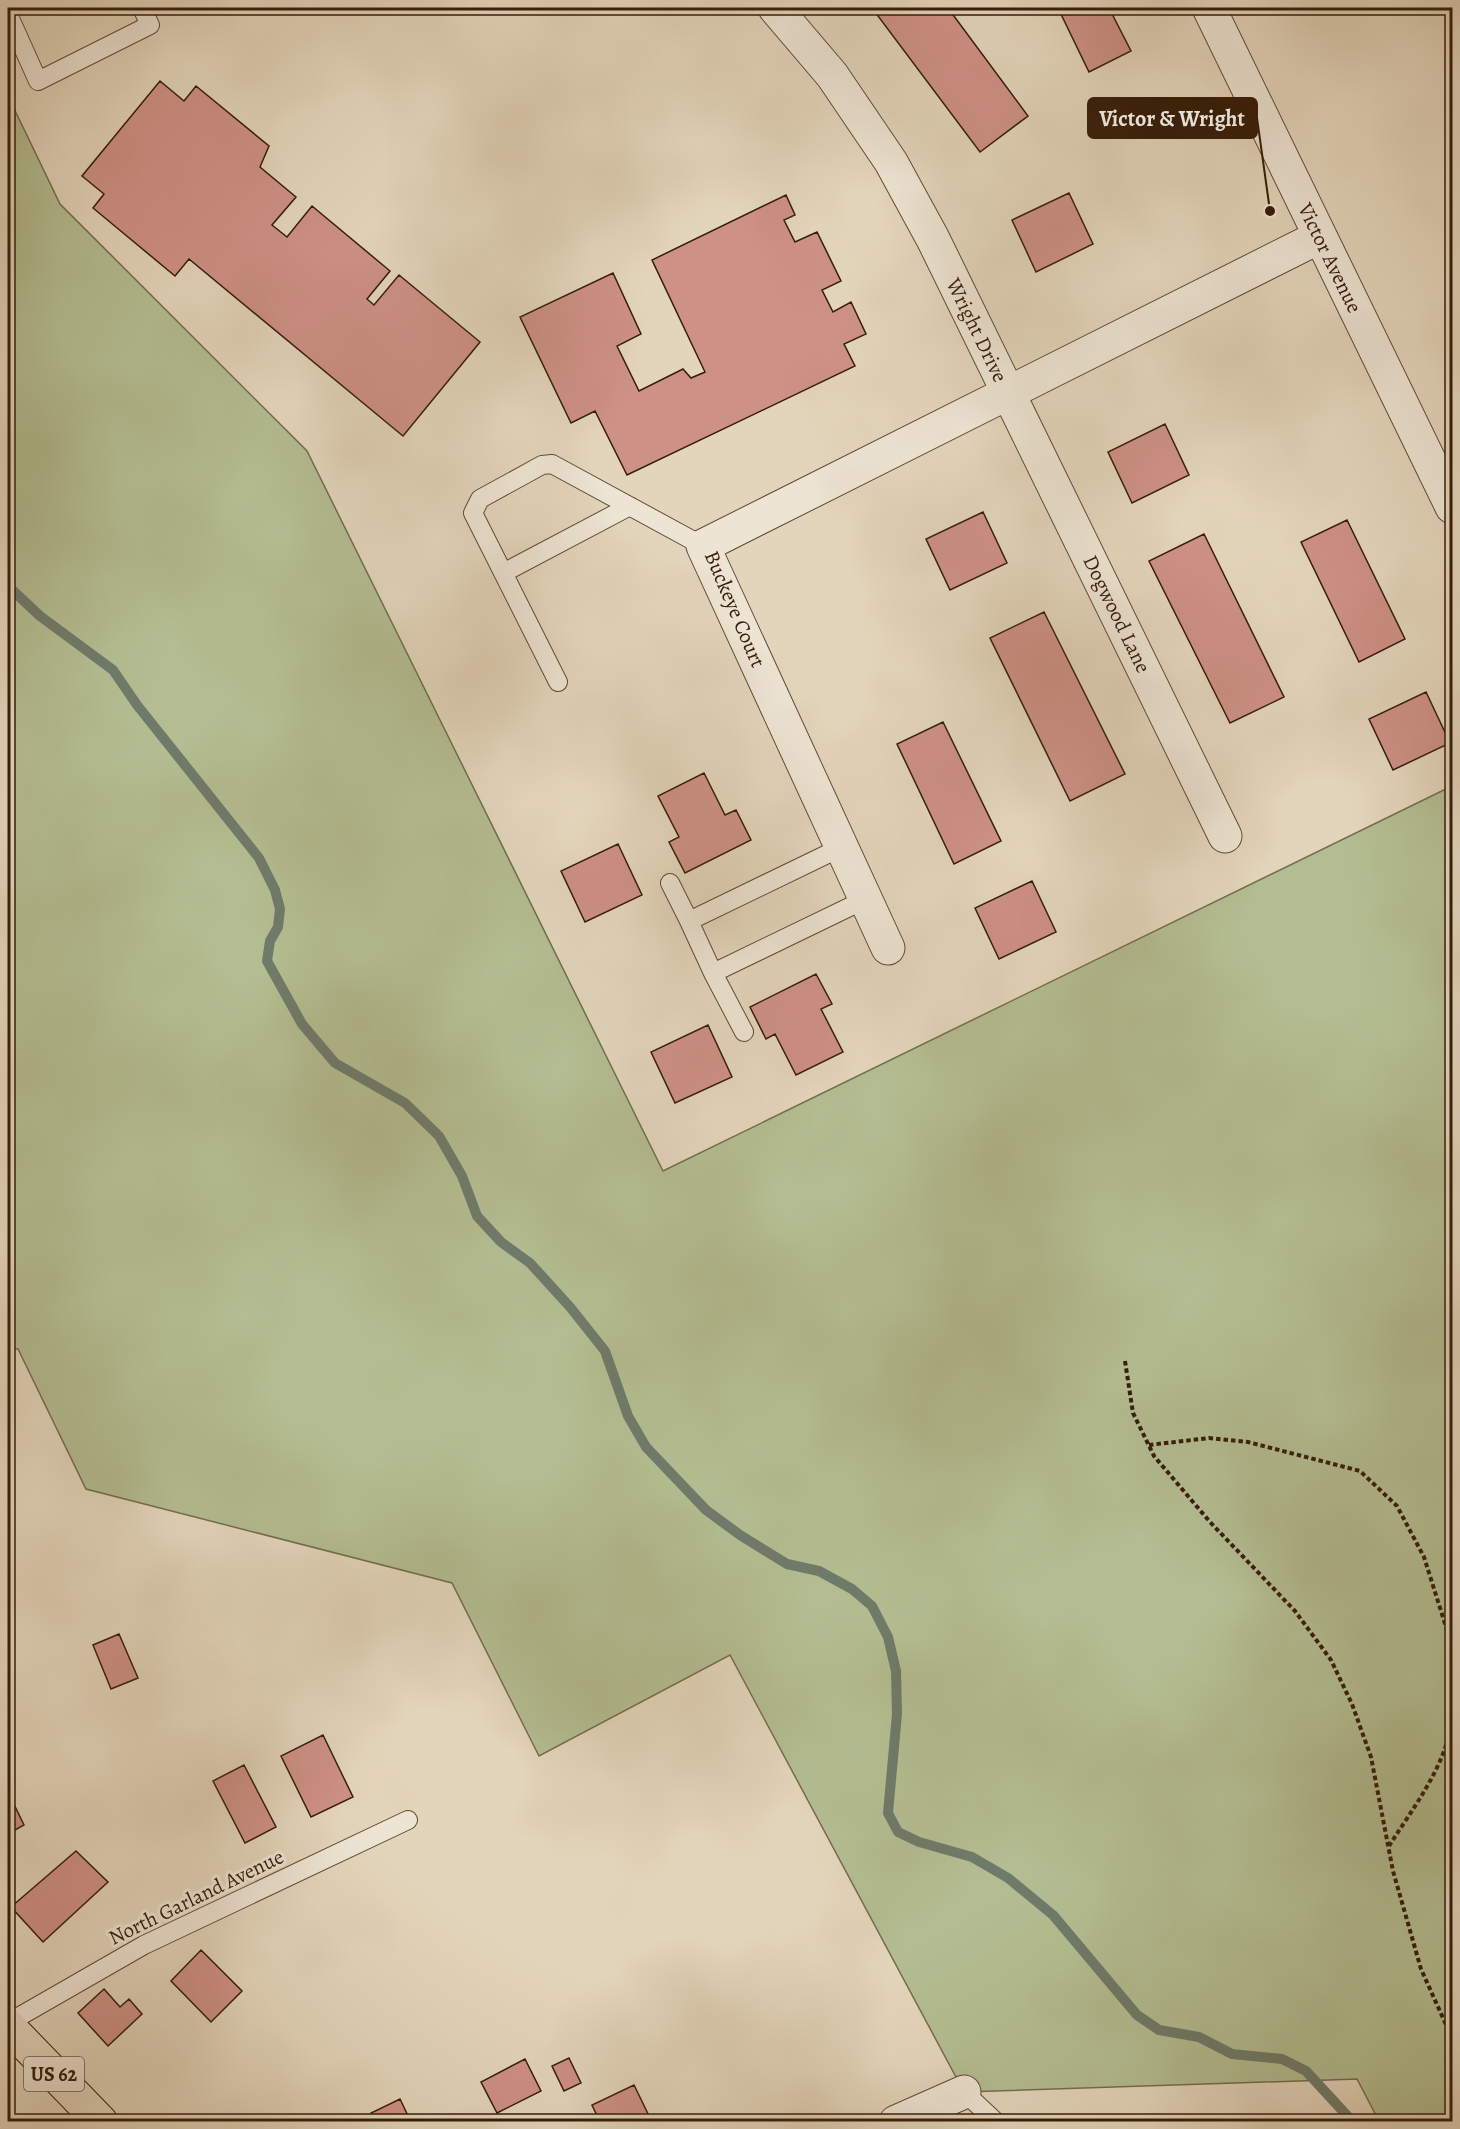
<svg xmlns="http://www.w3.org/2000/svg" width="1460" height="2129" viewBox="0 0 1460 2129" font-family="Alegreya,serif">
<style>
.green{fill:#b3bd91;stroke:#746d4d;stroke-width:1.5}
.lines{fill:none;stroke-linecap:round;stroke-linejoin:round}
.stream{stroke:#6f7b6a;stroke-width:10}
.building{fill:#ce9186;stroke:#351d09;stroke-width:1.5}
.lane-casing{stroke:#604b36;stroke-width:20}
.street-casing{stroke:#604b36;stroke-width:35}
.primary-casing{stroke:#351d09;stroke-width:35}
.path{stroke:#351d09;stroke-width:4;stroke-dasharray:4.5 3;stroke-linecap:butt}
.lane{stroke:#ede4d3;stroke-width:18}
.street{stroke:#ede4d3;stroke-width:33}
.primary{stroke:#e3d5bb;stroke-width:33}
.labels{text-anchor:middle;stroke-width:6;stroke-linejoin:round;paint-order:stroke}
.shield{fill:#ede4d3;stroke:#6c5946;stroke-width:1.5}
.shield-label{font-size:20px;font-weight:bold;fill:#351d09}
.street-label{font-size:21px;fill:#351d09;stroke:#ede4d3}
.leader{fill:none;stroke:#351d09;stroke-width:2}
.callout-dot{fill:#351d09;stroke:#ede4d3;stroke-width:2}
.callout{fill:#351d09;stroke:#351d09;stroke-width:2}
.callout-label{font-size:22px;text-anchor:middle;font-weight:bold;fill:#fff}
</style>
<rect width="100%" height="100%" fill="#e3d5bb"/>
<filter id="stains"><feTurbulence type="fractalNoise" baseFrequency=".00333" numOctaves="4"/><feColorMatrix values="0 0 0 0 .2 0 0 0 0 .09 0 0 0 0 .02 0 0 0 .5 -.17"/></filter>
<radialGradient id="worn" r=".72"><stop offset=".6" stop-color="#630" stop-opacity="0"/><stop offset="1" stop-color="#630" stop-opacity=".3"/></radialGradient>
<path class="green" d="M8,96L60,204L307,451L663,1171L1452,786V2121H1379L1357,2079L964,2092L730,1655L539,1756L452,1583L86,1489L18,1349H8Z"/>
<g class="lines">
<path class="stream" d="M8,586L40,616L113,670L137,705L259,858L275,890L280,909L278,927L270,941L267,961L302,1024L335,1063L405,1103L439,1136L462,1176L477,1216L501,1242L530,1263L570,1307L605,1351L628,1416L646,1447L706,1510L740,1535L787,1564L819,1571L852,1589L872,1606L888,1637L896,1671L897,1714L888,1813L898,1832L919,1842L972,1857L1008,1878L1053,1915L1137,2015L1159,2030L1199,2037L1232,2054L1282,2059L1306,2071L1353,2122"/>
</g>
<path class="building" d="M872,8H948L1028,116L980,152Z
M1058,8H1109L1131,51L1089,72Z
M160,81L184,101L196,86L269,146L260,167L296,197L272,225L287,237L312,206L390,271L367,299L374,305L399,275L480,342L403,436L189,259L175,276L93,208L104,194L82,176Z
M1069,193L1093,244L1036,272L1012,220Z
M786,195L795,215L784,220L795,242L817,232L841,281L822,290L833,312L851,302L866,334L844,344L855,366L627,475L595,411L571,423L520,317L613,273L641,334L617,346L639,391L683,369L691,378L705,372L652,260Z
M1165,424L1189,475L1132,503L1108,452Z
M983,512L1007,563L950,590L926,539Z
M1347,520L1405,639L1359,662L1301,542Z
M1204,534L1284,697L1230,723L1149,561Z
M1044,612L1125,774L1070,801L990,638Z
M1426,692L1450,743L1393,770L1369,719Z
M943,722L1001,841L954,864L897,744Z
M704,773L725,815L736,810L751,840L685,873L669,842L679,837L658,796Z
M618,844L642,895L585,922L561,871Z
M1032,881L1056,932L999,959L975,908Z
M816,974L832,1004L821,1009L843,1052L796,1075L775,1034L766,1039L750,1007Z
M708,1025L732,1077L675,1103L651,1052Z
M119,1634L138,1678L111,1689L93,1645Z
M323,1735L353,1797L311,1817L281,1756Z
M244,1765L276,1827L245,1843L213,1781Z
M8,1792L24,1825L8,1834Z
M76,1851L108,1882L43,1942L11,1907Z
M201,1950L242,1991L211,2022L171,1981Z
M104,1989L120,2007L129,1999L142,2014L108,2046L78,2013Z
M569,2058L581,2083L564,2091L552,2066Z
M525,2059L541,2091L497,2113L481,2082Z
M634,2085L652,2122H600L592,2105Z
M400,2099L410,2120L375,2122L371,2113Z"/>
<g class="lines">
<defs>
<path id="lane" d="M8,14L38,81L150,25L142,8
M503,573L630,506
M558,682L473,513L480,499L542,465L552,464L703,546
M842,847L689,921L713,973L866,899
M670,883L689,921
M713,973L744,1032
M8,2023L144,1945L408,1820
M964,2092L996,2122"/>
<path id="street" d="M775,8L832,75L891,162L933,239L1225,836
M1209,8L1452,507
M888,948L703,546L1319,237
M896,2122L964,2092"/>
<path id="primary" d="M8,2026L101,2122"/>
</defs>
<use href="#lane" class="lane-casing"/>
<use href="#street" class="street-casing"/>
<use href="#primary" class="primary-casing"/>
<path class="path" d="M1125,1361L1133,1413L1154,1456L1210,1522L1295,1611L1331,1660L1352,1704L1371,1757L1393,1871L1421,1969L1452,2038
M1149,1445L1209,1438L1248,1442L1360,1471L1397,1506L1424,1557L1452,1646
M1389,1846C1413,1808 1446,1766 1452,1720"/>
<use href="#lane" class="lane"/>
<use href="#street" class="street"/>
<use href="#primary" class="primary"/>
</g>
<g class="labels">
<rect class="shield" x="24" y="2057" width="60" height="34" rx="4.5"/>
<g class="shield-label">
<text x="54" y="2081">US 62</text>
</g>
<g class="street-label">
<text transform="translate(1330 258) rotate(64)" y="7">Victor Avenue</text>
<text transform="translate(977 330) rotate(64)" y="7">Wright Drive</text>
<text transform="translate(735 609) rotate(67)" y="7">Buckeye Court</text>
<text transform="translate(1117 614) rotate(64)" y="7">Dogwood Lane</text>
<text transform="translate(196 1897) rotate(-26)" y="7">North Garland Avenue</text>
</g>
</g>
<path class="leader" d="M1270 211L1257 118"/>
<circle class="callout-dot" cx="1270" cy="211" r="6"/>
<rect class="callout" x="1088" y="98" width="169" height="40" rx="6"/>
<g class="callout-label">
<text x="1172" y="126">Victor &amp; Wright</text>
</g>
<rect width="1460" height="2129" fill="none" stroke="#e3d5bb" stroke-width="30"/>
<rect x="9" y="9" width="1442" height="2111" fill="none" stroke="#351d09" stroke-width="3"/>
<rect x="15" y="15" width="1430" height="2099" fill="none" stroke="#351d09" stroke-width="1.5"/>
<rect width="100%" height="100%" filter="url(#stains)"/>
<rect width="100%" height="100%" fill="url(#worn)"/>
</svg>
